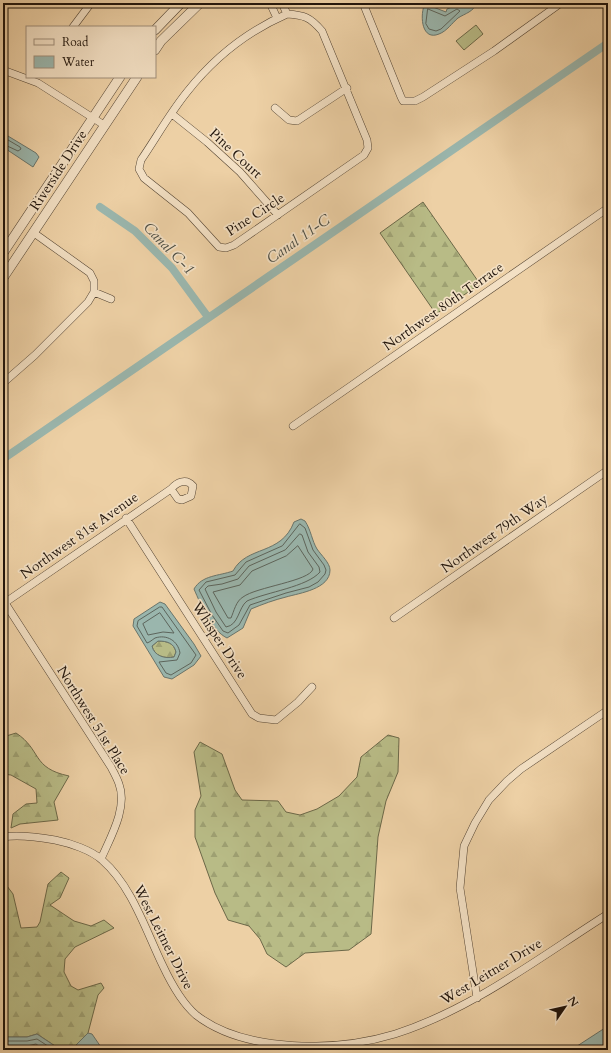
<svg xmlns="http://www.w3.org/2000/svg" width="611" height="1053" viewBox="0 0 611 1053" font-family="Cardo,serif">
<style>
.grass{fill:#b8bb86;stroke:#6c6848}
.forest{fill:url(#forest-firs);stroke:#6c6848}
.water{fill:#9ab6ad;stroke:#69756c;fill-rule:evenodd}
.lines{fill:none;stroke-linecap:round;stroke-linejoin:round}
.shore{stroke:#5d655c;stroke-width:1}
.canal{stroke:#9ab6ad;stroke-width:8}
.minor-casing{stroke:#534332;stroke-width:8}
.tertiary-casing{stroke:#534332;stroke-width:10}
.minor{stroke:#f3e0c4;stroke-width:7}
.tertiary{stroke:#f3e0c4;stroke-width:9}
.labels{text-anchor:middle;stroke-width:3.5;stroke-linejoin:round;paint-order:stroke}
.street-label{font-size:14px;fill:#20140b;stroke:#f3e0c4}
.water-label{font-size:15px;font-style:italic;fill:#4b4d44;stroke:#f3e0c4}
</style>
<defs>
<pattern id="forest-firs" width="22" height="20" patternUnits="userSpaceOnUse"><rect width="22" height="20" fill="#b8bb86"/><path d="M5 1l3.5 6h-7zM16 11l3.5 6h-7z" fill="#9ea072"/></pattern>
</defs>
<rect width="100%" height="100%" fill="#edd0a5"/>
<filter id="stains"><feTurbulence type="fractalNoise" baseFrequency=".005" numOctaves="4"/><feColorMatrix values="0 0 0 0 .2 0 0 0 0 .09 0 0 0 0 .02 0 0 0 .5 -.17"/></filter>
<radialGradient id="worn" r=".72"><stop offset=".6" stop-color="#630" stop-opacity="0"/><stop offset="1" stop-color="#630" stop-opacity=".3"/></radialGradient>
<path class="grass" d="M476,25L483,34L464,50L456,41Z"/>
<path class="forest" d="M423,202L480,284L436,314L380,233Z
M158,641C167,641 174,643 176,652L174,657C165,659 154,656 152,646Z
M16,733C42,750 31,768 69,776L54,802L58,820L20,824L11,828L13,814L26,804L37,803L36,789L11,775L3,774V737Z
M388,735L399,738L398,772L386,801L378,837L371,934L349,950L305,953L286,967L267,954L260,939L249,926L228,920L215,893L195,837V810L201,796L194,752L200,742L222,754L235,790L242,800L278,801L286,812L300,815L317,809L339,796L357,777L361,757Z
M61,872L69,878L60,898L50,905L74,921L91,926L104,920L114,928L75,947L65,959L64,972L71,986L78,990L101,983L104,988L98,995L88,1033L71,1050H61L37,1034L27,1037H3V887L7,886L13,894L21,928L37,927L40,922L48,884Z"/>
<path class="water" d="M470,3H477C473,12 466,13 458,18C452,23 447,31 439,34C422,41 420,17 424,6L434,4L433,7L446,12L447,9L459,4L465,6Z
M3,133L36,153L39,157L33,167L3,147Z
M301,519L305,521C311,530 312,541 317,549C321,555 330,563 330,570C330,589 300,593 286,597C274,600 263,604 251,609L243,628L227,638C211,630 201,605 194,589C202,575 219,576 233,571C247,545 281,556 294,522Z
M160,602L165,604L194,644L201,656L194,665L172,679L164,677L133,626L134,619ZM158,641C167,641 174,643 176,652L174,657C165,659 154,656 152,646Z
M608,1026V1050H571Z
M88,1033L92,1034L103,1050H71Z
M37,1034L61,1050H3V1037H27Z"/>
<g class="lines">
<path class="shore" d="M428,9L445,16L457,9L460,11L441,29L436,31L429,29L426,24Z
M3,137L20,147L21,149L18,151L3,144
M300,524L305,528L313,550L324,565L326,570L325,574L318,582L309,587L286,593L250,605L239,625L228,633L223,631L212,615L199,590L206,582L235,575L246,562L282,546Z
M300,534L302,535L308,552L319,567L320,572C307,587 267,592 247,601C238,608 239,625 226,627L216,612L205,589L208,586L222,584L238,579L249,566L285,550Z
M298,546L313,569C310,581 256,587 243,597C236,601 234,611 231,618H228L213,592L240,585L252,571L286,556Z
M160,607H162L196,655L191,663L171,675L166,673L159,662L177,660L180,653C178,641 167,634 155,638C152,640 150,642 147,643L137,626L138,621Z
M160,613L174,633L163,632L148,635L143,624Z
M3,1041H27L37,1039L54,1050
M3,1046H27L36,1044L45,1050"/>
<path class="canal" d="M100,207L135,231L172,268L208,317
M3,459L608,43"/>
<defs>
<path id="minor" d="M270,3L277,18
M282,3L287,14
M363,3L401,97L403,101H415L423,97L494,51L561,3
M287,14C304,15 310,17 322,31L367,140L368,148L364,155L234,245L226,248L219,247L188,213L144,178L139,169L141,160C156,138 170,113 187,92C213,59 248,31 287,14Z
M73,27L91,3
M3,70L38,83L104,125
M275,108L289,120L297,121L347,88
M172,114L207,142L240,172L278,215
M34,233L90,273L94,281V292L111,299
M3,383L35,355L88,302L94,292
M293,426L608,208
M126,518L252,714L259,718L276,720L298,702L312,687
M5,603L111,767C114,773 117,778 119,784C128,808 110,838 101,859
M3,604L171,489C177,482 186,478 193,486L191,496L182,500L178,499L171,489
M394,618L608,470
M3,837C19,834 38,837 55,840C70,843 91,850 102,860C132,886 146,931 163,966C171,983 181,1002 196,1015C245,1053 336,1052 395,1034C473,1009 540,957 608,914
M477,998L460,888L464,846L475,823L489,800L507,781L521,769L608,710"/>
<path id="tertiary" d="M155,30L181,3
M155,50L161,41L200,3
M3,253L120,77
M3,278L137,77"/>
</defs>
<use href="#minor" class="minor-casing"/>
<use href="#tertiary" class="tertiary-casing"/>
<use href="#minor" class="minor"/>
<use href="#tertiary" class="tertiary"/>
</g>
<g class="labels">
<g class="street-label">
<text transform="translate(236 153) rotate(43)" y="5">Pine Court</text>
<text transform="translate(58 170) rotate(-57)" y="5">Riverside Drive</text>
<text transform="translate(255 214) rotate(-33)" y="5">Pine Circle</text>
<text transform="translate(443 306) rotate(-35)" y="5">Northwest 80th Terrace</text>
<text transform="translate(494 533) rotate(-35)" y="5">Northwest 79th Way</text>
<text transform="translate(79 535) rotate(-35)" y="5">Northwest 81st Avenue</text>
<text transform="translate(220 640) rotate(57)" y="5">Whisper Drive</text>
<text transform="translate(94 720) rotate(58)" y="5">Northwest 51st Place</text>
<text transform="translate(164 937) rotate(63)" y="5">West Leitner Drive</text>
<text transform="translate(491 971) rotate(-31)" y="5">West Leitner Drive</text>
</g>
<g class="water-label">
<text transform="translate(298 239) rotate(-35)" y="5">Canal 11-C</text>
<text transform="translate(169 248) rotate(46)" y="5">Canal C-1</text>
</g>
</g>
<rect width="611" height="1053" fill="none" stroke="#edd0a5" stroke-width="16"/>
<rect x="4" y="4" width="603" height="1045" fill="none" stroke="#20140b" stroke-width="2"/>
<rect x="8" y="8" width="595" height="1037" fill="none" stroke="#20140b"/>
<rect x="26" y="26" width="130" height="52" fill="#f3e0c4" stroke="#9f8e7a"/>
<rect x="34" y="39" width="20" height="6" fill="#f3e0c4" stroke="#9f8e7a"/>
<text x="62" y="46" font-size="12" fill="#20140b">Road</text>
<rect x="34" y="56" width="20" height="12" fill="#9ab6ad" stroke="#9f8e7a"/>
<text x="62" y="66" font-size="12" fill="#20140b">Water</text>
<g transform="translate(565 1007) rotate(56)" stroke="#f3e0c4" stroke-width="3" paint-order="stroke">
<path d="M0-3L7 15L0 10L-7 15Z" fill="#20140b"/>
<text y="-6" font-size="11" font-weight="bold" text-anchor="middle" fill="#20140b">N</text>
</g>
<rect width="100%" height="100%" filter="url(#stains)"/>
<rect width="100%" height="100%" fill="url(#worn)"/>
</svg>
